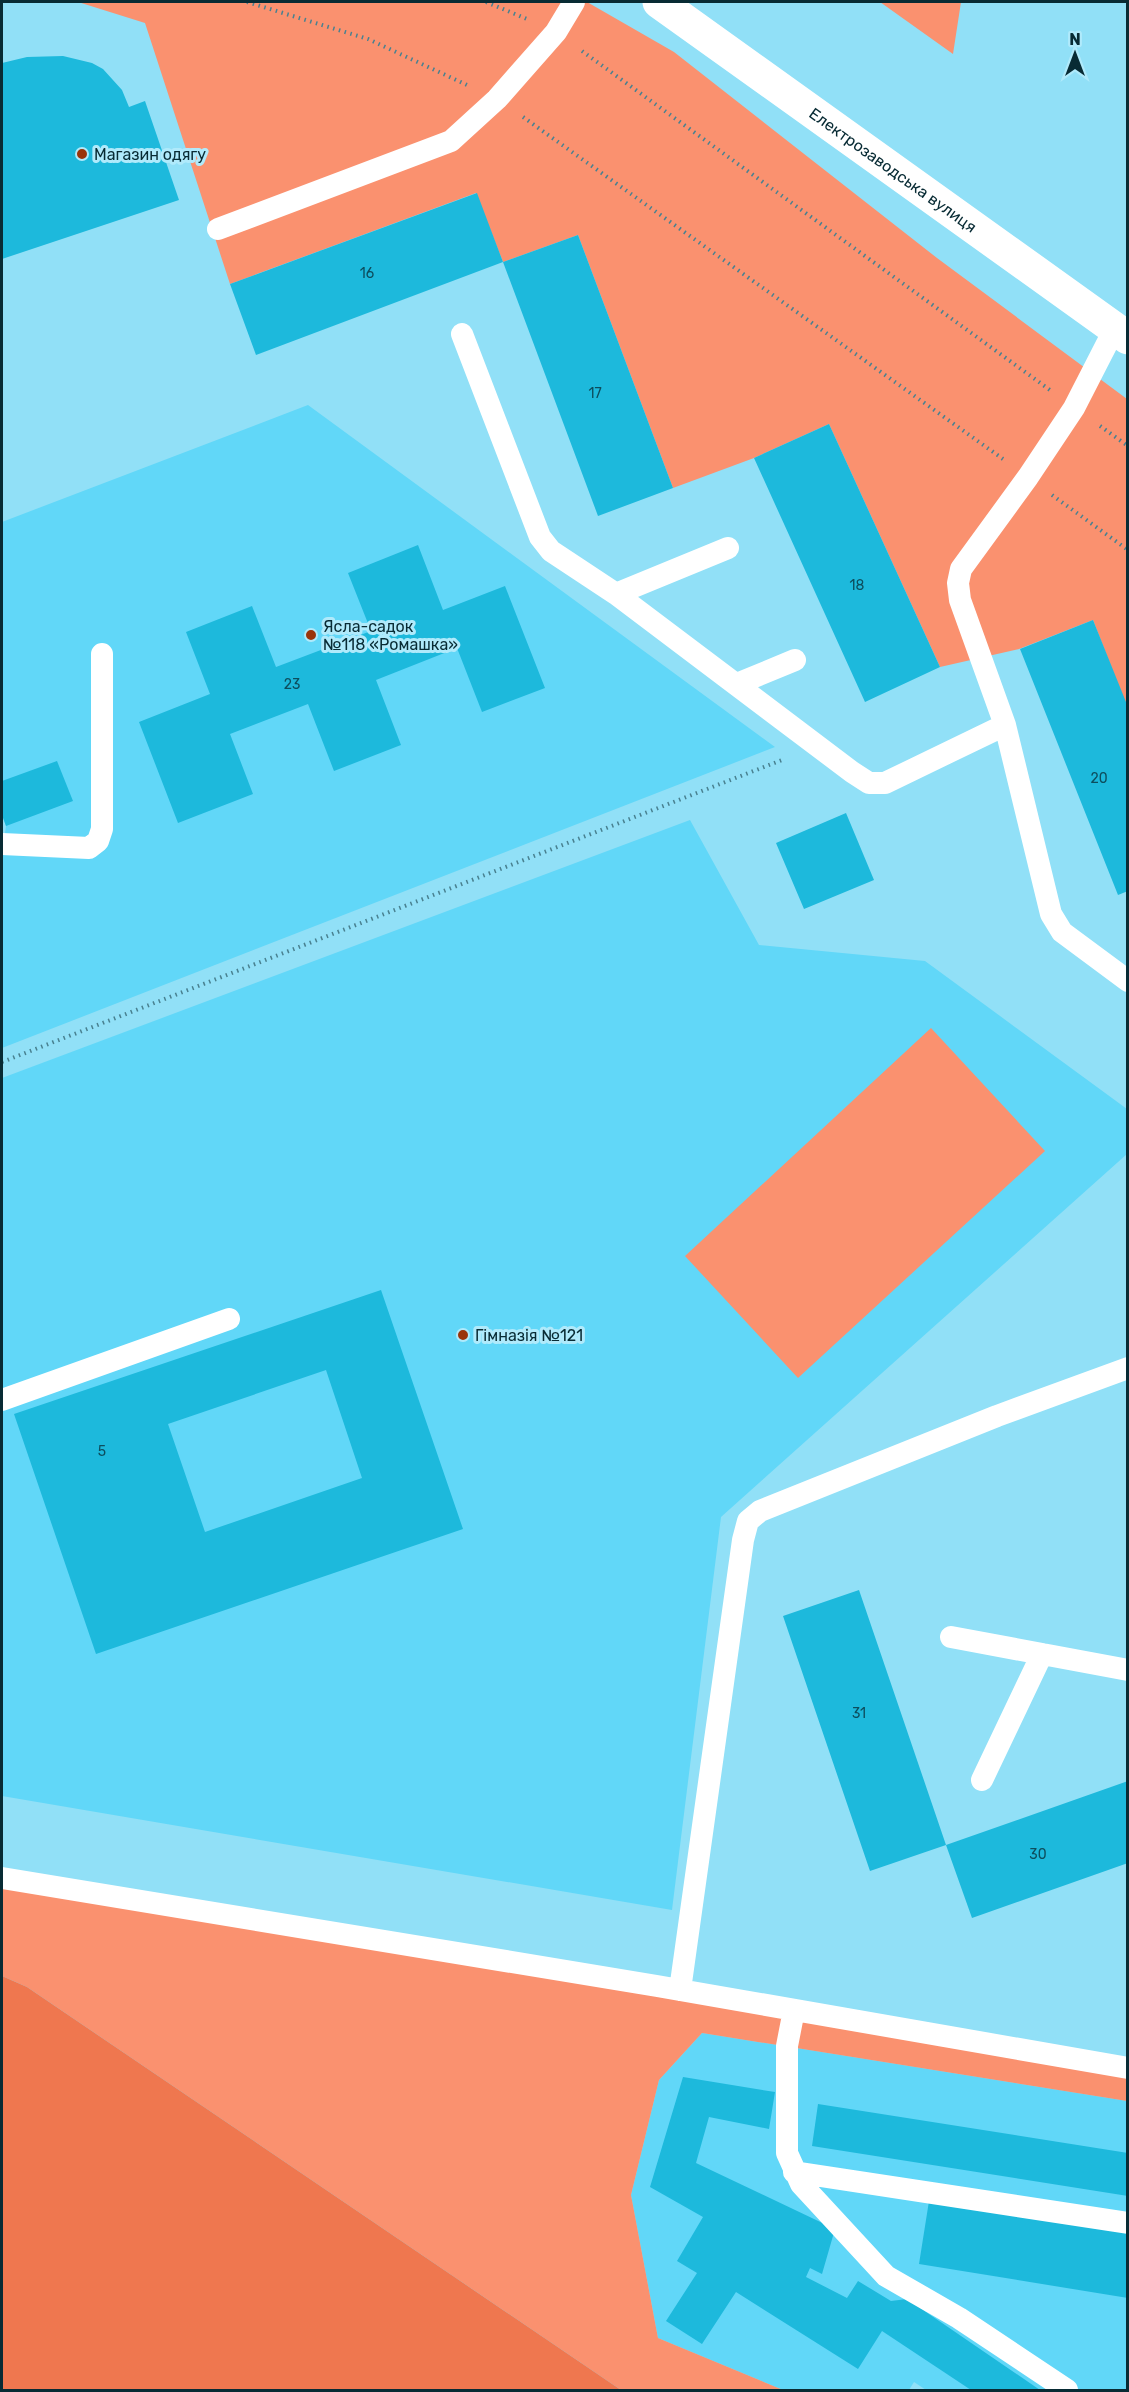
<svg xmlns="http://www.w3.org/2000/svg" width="1129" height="2392" viewBox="0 0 1129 2392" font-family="Rubik,sans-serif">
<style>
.built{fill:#61d7f8}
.green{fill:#fa916f}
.forest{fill:#ef774f}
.building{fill:#1db9dc;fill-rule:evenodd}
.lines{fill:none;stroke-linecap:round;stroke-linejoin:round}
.path{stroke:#498190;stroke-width:4;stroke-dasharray:1.5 4.5;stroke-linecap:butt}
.service{stroke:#fff;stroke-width:22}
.secondary{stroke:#fff;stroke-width:33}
.poi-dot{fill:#9a340a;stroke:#b0eafb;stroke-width:2}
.labels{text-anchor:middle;stroke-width:6;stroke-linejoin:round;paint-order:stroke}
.number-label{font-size:14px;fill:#0d4e5e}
.poi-label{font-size:16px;fill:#082b34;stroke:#b0eafb;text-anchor:start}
.street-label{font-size:16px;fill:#082b34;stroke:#b0eafb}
</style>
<rect width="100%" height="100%" fill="#91e0f7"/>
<path class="built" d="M308,405L775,747L2,1048V855L6,826L2,815V522Z
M690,820L759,945L925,961L1127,1109V1154L721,1517L672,1910L2,1796V1078Z
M702,2033L1127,2101V2390H926L914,2382L909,2390H783L658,2338L631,2195L659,2080Z"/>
<path class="green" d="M78,2H587L674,52L937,258L1127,399V707L1093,620L1019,649L940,667L829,424L754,458L673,488L578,235L503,262L476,193L230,284L145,23Z
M880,2H961L953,54Z
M931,1028L1045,1151L798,1378L685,1256Z
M2,1878L1127,2068V2101L702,2033L659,2080L631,2195L658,2338L783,2390H621L27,1987L2,1976Z"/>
<path class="forest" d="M2,1976L27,1987L621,2390H2Z"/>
<path class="building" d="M63,56L92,63L103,69L122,90L129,107L145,101L179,200L2,259V63L27,57Z
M477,193L503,262L256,355L230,284Z
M578,235L673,488L598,516L503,262Z
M829,424L940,667L865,702L754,458Z
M418,545L443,610L505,586L545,688L482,712L457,648L376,680L401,745L334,771L308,704L230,734L253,794L178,823L139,722L210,694L186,632L252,606L276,667L371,631L348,573Z
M1093,620L1128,707V891L1118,895L1020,649Z
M57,761L73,801L6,826L2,815V781Z
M846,813L874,880L804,909L776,843Z
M381,1290L463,1529L96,1654L14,1414ZM326,1370L362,1478L205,1532L168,1424Z
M859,1590L946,1845L1128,1781V1863L972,1918L946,1845L870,1871L783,1616Z
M683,2077L775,2092L769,2129L709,2117L696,2163L835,2229L822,2274L810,2268L806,2277L847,2298L858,2281L891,2301L907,2299L1040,2390H971L882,2331L858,2369L736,2292L702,2344L666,2321L697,2273L677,2261L703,2217L650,2187Z
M818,2104L1128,2153V2196L812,2146Z
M929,2201L1128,2233V2298L919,2264Z"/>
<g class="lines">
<path class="path" d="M247,2L368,39L467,85
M486,2L527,19
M582,51L1050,390
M523,117L1003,459
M1100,426L1128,446
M1052,495L1128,550
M2,1062L782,760"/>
<path class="service" d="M218,229L451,141L497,99L556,32L574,2
M1115,328L1074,408L1028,477L961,569L958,583L960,600L1005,725L1051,914L1062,932L1128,981
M462,334L540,537L551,551L616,594L852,772L869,783H885L1005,725
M616,594L728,548
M737,684L795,660
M2,844L89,848L98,841L102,829V654
M2,1400L229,1319
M951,1637L1128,1670
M982,1780L1042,1654
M2,1878L657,1986L1128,2068
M680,1990L743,1540L748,1521L760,1511L997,1416L1128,1368
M794,2010L787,2046V2153L801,2184L886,2276L959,2318L1067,2390
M794,2172L1128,2223"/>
<path class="secondary" id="s1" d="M659,2L1128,338"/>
</g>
<g class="poi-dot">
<circle cx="82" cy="154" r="6"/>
<circle cx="311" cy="635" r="6"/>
<circle cx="463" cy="1335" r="6"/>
</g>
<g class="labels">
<g class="number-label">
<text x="367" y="278">16</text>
<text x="595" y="398">17</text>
<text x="857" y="590">18</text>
<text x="292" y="689">23</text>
<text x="1099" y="783">20</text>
<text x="102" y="1456">5</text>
<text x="859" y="1718">31</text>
<text x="1038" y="1859">30</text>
</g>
<g class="poi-label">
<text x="94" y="160">Магазин одягу</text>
<text x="323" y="632">Ясла-садок<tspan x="323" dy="18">№118 «Ромашка»</tspan></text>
<text x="475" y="1341">Гімназія №121</text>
</g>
<g class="street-label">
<text dy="6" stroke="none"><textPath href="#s1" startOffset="288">Електрозаводська вулиця</textPath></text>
</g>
</g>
<rect width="1129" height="2392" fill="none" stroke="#082b34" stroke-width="6"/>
<g transform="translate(1075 54)" stroke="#b0eafb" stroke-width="4.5" paint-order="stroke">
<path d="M0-4.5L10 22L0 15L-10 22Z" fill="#082b34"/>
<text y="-9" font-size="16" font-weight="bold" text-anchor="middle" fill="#082b34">N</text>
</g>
</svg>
